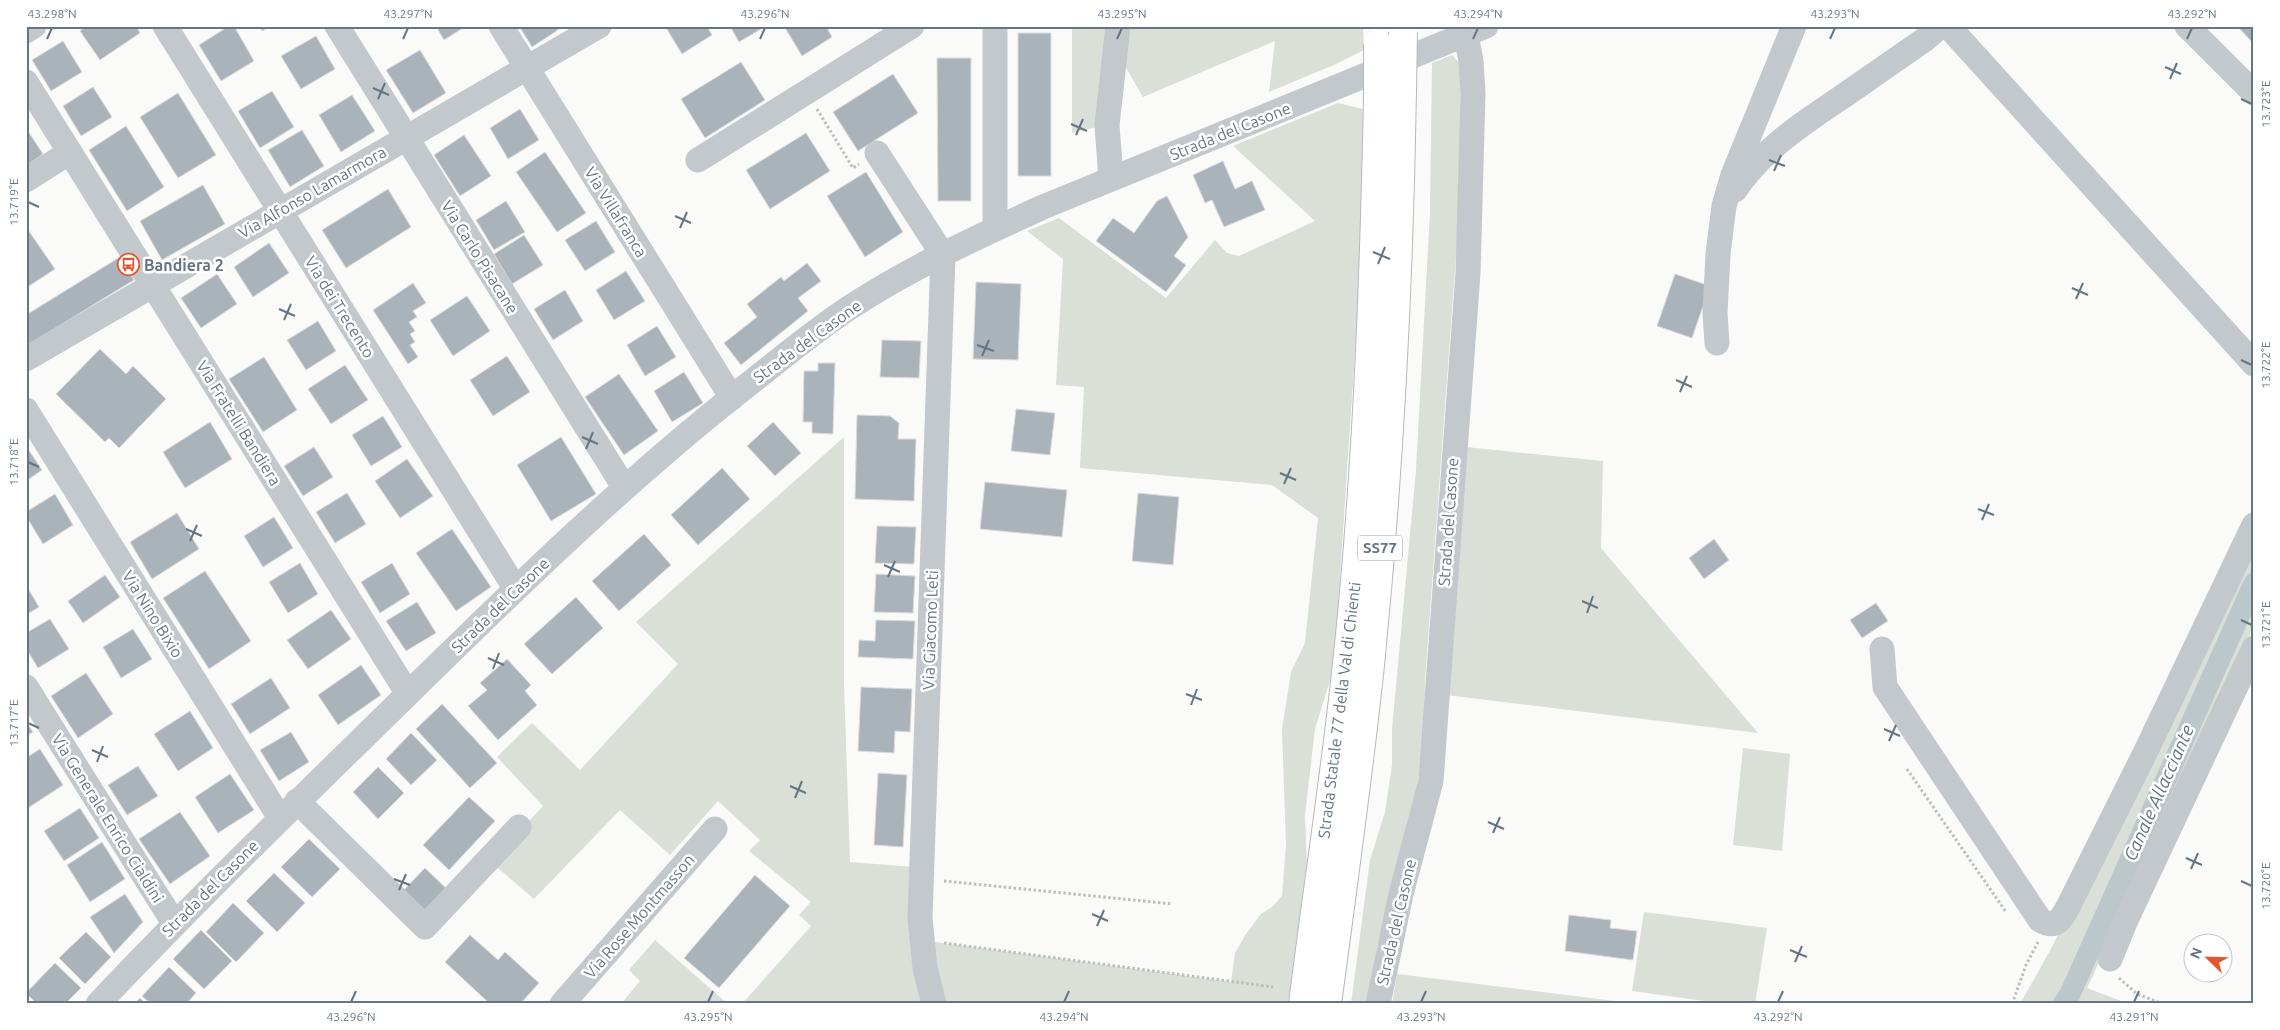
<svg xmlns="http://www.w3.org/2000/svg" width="2280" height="1030" viewBox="0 0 2280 1030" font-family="Ubuntu,sans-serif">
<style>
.green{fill:#dadfd7}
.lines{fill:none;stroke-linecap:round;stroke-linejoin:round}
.canal{stroke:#bbc7cb;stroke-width:21}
.building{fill:#aab3b9;stroke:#dcdcda}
.highway-casing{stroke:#b4b9bd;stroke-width:30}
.path{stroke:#bbbfc2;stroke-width:3;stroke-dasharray:2.5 2.5;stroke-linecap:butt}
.minor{stroke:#c3c8cc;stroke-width:25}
.highway{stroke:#fff;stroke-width:28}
.highway-bridge-casing{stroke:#b4b9bd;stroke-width:30;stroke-linecap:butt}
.highway-bridge{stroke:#fff;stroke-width:28}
.ticks{fill:none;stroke:#657683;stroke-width:2}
.labels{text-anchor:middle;stroke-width:5;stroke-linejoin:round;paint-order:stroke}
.shield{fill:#fff;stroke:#939fa8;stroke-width:1}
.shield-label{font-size:15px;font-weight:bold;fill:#657683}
.street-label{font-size:16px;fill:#657683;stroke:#fff}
.poi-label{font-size:16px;font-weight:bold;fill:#657683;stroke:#fff;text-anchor:start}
.water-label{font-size:18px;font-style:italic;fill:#60757c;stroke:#fff}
.neatline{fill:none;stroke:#657683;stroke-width:2}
.ticks-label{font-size:12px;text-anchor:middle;fill:#657683}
</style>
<rect width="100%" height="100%" fill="#fafaf8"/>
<path class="green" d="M1072,26H1363L1364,50L1334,65L1269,92L1275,41L1143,97L1122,61L1097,127L1072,133Z
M1452,55L1461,65L1459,215L1425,680L1424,739L1416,796L1377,947L1367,1004H1351L1370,860L1385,812L1392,765V729L1416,470L1430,212L1432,63Z
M1338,103L1363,109L1362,245L1334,667L1315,729L1305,815L1307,865L1288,1004H940L927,941L1231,982L1235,953L1246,934L1261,914L1272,907L1282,896L1286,844L1282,729L1291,672L1305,643L1318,518L1272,485L1080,468L1084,387L1056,385L1063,259L1027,231L1059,218L1166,298L1215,240L1227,253L1239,256L1315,221L1233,146Z
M844,437V684L850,862L914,867L926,1004H742L811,926L799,915L811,902L749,851L760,840L718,801L670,855L620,810L534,899L491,862L543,806L497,757L532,723L580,770L678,664L636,622Z
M1466,447L1603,461L1601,548L1758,733L1446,695Z
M2254,534V624L2234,672L2087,988L2129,1004H2020L2052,947Z
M1743,748L1790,754L1782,851L1733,845Z
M1644,912L1767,928L1755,1004H1726L1632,991Z
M655,940L664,948L728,1004H621L640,981L629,970Z
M1397,974L1631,1003V1004H1392Z"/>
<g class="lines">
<path class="canal" d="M2063,1004L2070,994L2254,583"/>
</g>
<path class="building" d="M86,26H136L140,33L100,60L80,31Z
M229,26H234L254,61L221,81L199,45Z
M259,26H270L262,31Z
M436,26H466L444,40Z
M519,26H556L558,30L532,47Z
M665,26H707L712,35L682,54Z
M730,26H766L739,42Z
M784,26H826L832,37L802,56Z
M2237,26H2254V44Z
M1018,33H1051V176H1018Z
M316,36L335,69L301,89L281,56Z
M63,41L82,72L51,91L32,60Z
M420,50L446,93L413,113L386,70Z
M937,58H971V201H938Z
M741,62L765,100L705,138L681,99Z
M893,74L918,113L858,151L833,112Z
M93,87L112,117L81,136L63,106Z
M272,91L294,127L260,148L238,111Z
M178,93L216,155L178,178L140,117Z
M352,95L375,131L341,152L319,115Z
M520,109L539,140L508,159L490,128Z
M126,126L164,187L127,211L89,150Z
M26,128L43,154L26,166Z
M302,130L324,166L290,187L268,150Z
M806,133L830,171L770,209L746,170Z
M464,135L491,176L460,196L434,155Z
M545,152L586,213L557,232L516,172Z
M1223,161L1235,189L1252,181L1265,210L1224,227L1212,200L1205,203L1193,175Z
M866,172L903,232L865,257L827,196Z
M203,185L225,224L162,260L140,221Z
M388,189L411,227L346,268L322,230Z
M1167,196L1188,237L1174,256L1186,265L1166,292L1096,241L1113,218L1134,233L1157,201Z
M506,201L525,232L494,250L476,220Z
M596,221L615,252L585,271L565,240Z
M26,227L55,269L26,288Z
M524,235L543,265L512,284L494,254Z
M269,243L289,273L253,297L234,267Z
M120,257L134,280L26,346V315Z
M807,263L821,281L798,298L808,311L741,365L724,343L757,317L747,304L781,277L784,281Z
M626,271L645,301L614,320L596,290Z
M217,274L237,304L201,328L181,298Z
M1675,274L1710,286L1692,338L1657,326Z
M976,282L1021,284L1018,360L973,359Z
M413,283L426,303L413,311L417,317L409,322L415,331L410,334L415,342L410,345L418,357L408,364L373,310Z
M565,290L583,321L553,340L534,309Z
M467,296L490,331L453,356L430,320Z
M318,321L336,351L306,370L287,340Z
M657,326L676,357L645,376L627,345Z
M882,340L921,341L919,378L880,377Z
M100,349L126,374L133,366L166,399L119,448L109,438L105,442L56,394Z
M507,356L530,392L493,416L470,380Z
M264,357L297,410L263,432L229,379Z
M818,363H835L833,434L812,433V422H803L804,371H818Z
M345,365L368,400L331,424L308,389Z
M684,372L703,403L672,422L654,391Z
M619,374L658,431L624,455L585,397Z
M1016,409L1055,413L1050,455L1011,451Z
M857,415L890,416L899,423L898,439H916L914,501L855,499Z
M383,416L402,447L371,466L352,435Z
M210,422L232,459L185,488L163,452Z
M773,422L801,453L775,476L747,446Z
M561,437L596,494L551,521L517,465Z
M26,446L42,470L26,481Z
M314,447L333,477L303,496L284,466Z
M407,459L433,496L400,518L375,481Z
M722,468L750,499L698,545L671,515Z
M985,482L1067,490L1062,537L980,529Z
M347,493L366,524L335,543L316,512Z
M1138,493L1179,497L1173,565L1132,561Z
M55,494L73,525L43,544L26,516V512Z
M177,513L199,549L152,579L130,542Z
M274,517L293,548L263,567L244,536Z
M877,526L916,527L914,564L875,563Z
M452,529L491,587L456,611L416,553Z
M644,534L671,565L619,611L592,581Z
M1714,539L1729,560L1704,579L1689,558Z
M300,563L318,594L288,613L269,582Z
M392,563L410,594L380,613L361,582Z
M205,571L251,641L209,669L163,598Z
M876,574L915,576L913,613L874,612Z
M105,575L120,597L83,623L68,601Z
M26,585L39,607L26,615Z
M576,597L603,628L552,674L524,644Z
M417,602L436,633L406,651L386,621Z
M1876,603L1888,621L1862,638L1850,620Z
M331,610L351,639L308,669L287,640Z
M50,619L69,649L38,668L26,648V633Z
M876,620L915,621L913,659L858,657L859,640L875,641Z
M133,629L152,659L121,678L103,647Z
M507,659L531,685L525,691L537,705L498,740L468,706L487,690L480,683Z
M361,665L381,695L338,725L318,695Z
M86,673L113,714L78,738L51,696Z
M271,678L290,708L250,734L231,704Z
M861,687L912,689L910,732L895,731L894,753L858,751Z
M442,704L497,763L470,788L416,729Z
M190,711L213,748L178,771L154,734Z
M26,722L33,732L26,736Z
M291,732L309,762L279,781L260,750Z
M411,733L437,760L411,785L386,759Z
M40,749L63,785L28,808L26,805V758Z
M138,766L158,796L127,815L108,785Z
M378,767L404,793L378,819L353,792Z
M878,773L907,775L903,847L874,845Z
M230,774L254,810L218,833L195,797Z
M469,797L495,821L449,870L423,845Z
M80,808L99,838L64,861L44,831Z
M180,812L210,856L170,884L139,839Z
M309,839L340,869L312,897L281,867Z
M102,842L125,879L90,902L67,865Z
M425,868L451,893L426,919L400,894Z
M274,873L305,903L277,932L246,901Z
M755,875L790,906L719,988L684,958Z
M125,894L143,922L114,953L90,917Z
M233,903L264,933L236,962L206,932Z
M1569,915L1611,920L1610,928L1637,931L1633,960L1565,951Z
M201,930L232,961L204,989L173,959Z
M86,932L111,957L85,984L59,958Z
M470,935L498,960L505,952L539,983L520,1004H490L445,962Z
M55,963L81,988L65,1004H37L26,993Z
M169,967L196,993L186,1004H151L142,996Z
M140,998L146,1004H134Z"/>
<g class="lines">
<defs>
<path id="highway" d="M1303,1004C1317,891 1335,778 1347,664C1367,477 1374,288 1378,99
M1327,1004C1342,891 1358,778 1370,665C1389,474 1399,282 1402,90"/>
</defs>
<use href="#highway" class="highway-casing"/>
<path class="path" d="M817,109L853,168L859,164
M1907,769L2006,912
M944,881L1172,904
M944,943L1273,987
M2119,978L2137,994L2163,1004
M2012,1004L2026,965L2038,942"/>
<path class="minor" d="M165,26L515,588
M337,26L624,487
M501,26L732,398
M995,26V228
M1948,26L2254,364
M2187,26L2254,93
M26,31L34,26
M26,82L408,694
M877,153L943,255L920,918L925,968L934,1004
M698,160L912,26
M1111,179L1107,125L1118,26
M26,180L70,152
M1735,190C1762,150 1803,123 1842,97C1869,78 1897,59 1924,40L1940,26
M1717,343L1715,313L1718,254L1724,206L1733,175L1794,26
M26,359L599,26
M26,410L280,818
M1882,649L1885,687L2040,920C2056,929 2061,920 2068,907L2145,753L2254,525
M26,687L174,923
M297,801L425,927L519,827
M2110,959L2126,920L2254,648
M98,1004C201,895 309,791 416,686C521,583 625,482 740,391C776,363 811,333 849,308C910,268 977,237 1043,207L1486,26
M562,1004L715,829
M1378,1004L1401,894L1431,781L1468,273L1473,93L1471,61L1466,35"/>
<use href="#highway" class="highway"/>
<defs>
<path id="highway-bridge" d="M1402,90L1403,32
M1378,99V44"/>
</defs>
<use href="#highway-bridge" class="highway-bridge-casing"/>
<use href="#highway-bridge" class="highway-bridge"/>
</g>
<path class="ticks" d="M47,39L52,28M403,39L408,28M760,39L765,28M1117,39L1122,28M1473,39L1478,28M1830,39L1835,28M2187,39L2192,28M2165,67L2181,74M2170,79L2177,63M373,88L389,95M378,99L385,83M2241,99L2252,104M1071,124L1087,131M1076,135L1083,119M1769,160L1785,166M1774,171L1781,155M28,202L39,207M675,216L691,223M680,228L687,212M1373,252L1390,259M1378,264L1385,247M2072,288L2088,295M2076,299L2083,283M279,309L295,316M284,320L291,304M977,345L994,351M982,356L989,340M2241,360L2252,365M1676,380L1692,387M1680,392L1687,376M582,437L598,444M586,449L593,432M28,462L39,467M1280,473L1296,480M1284,484L1291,468M1978,509L1994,515M1982,520L1989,504M186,529L202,536M190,541L197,525M884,565L900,572M888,577L895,561M1582,601L1598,608M1587,613L1593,596M2241,620L2252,625M488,658L504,665M493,669L499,653M1186,694L1202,700M1191,705L1197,689M28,723L39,728M1884,729L1900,736M1889,741L1896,725M92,750L108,757M97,762L103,746M790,786L806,793M795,798L802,781M1488,822L1504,829M1493,833L1500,817M2186,858L2202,865M2191,869L2198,853M394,879L410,885M2241,881L2252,886M399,890L406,874M1092,914L1108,921M1097,926L1104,910M1790,950L1807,957M1795,962L1802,946M351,1002L356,991M708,1002L713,991M1064,1002L1069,991M1421,1002L1426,991M1778,1002L1783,991M2134,1002L2139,991"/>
<defs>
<symbol id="bus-ring" viewBox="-11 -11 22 22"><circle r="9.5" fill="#fff" stroke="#e4572e" stroke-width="1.5"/><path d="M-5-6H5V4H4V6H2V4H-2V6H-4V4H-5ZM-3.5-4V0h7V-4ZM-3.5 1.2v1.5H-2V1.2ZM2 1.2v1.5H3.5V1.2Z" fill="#e4572e"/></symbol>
</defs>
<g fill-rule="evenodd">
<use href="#bus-ring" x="116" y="252" width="25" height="25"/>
</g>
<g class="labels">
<rect class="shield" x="1357.5" y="535.5" width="45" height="25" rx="4"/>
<g class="shield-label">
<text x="1380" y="553">SS77</text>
</g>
<g class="street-label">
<text transform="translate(1230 131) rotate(-22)" y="6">Strada del Casone</text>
<text transform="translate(312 192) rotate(-30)" y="6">Via Alfonso Lamarmora</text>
<text transform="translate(616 212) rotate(58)" y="6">Via Villafranca</text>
<text transform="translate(480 257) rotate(58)" y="6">Via Carlo Pisacane</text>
<text transform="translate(340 307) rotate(58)" y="6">Via dei Trecento</text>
<text transform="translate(807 341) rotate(-36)" y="6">Strada del Casone</text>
<text transform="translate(239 423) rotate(58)" y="6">Via Fratelli Bandiera</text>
<text transform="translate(1448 522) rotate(-86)" y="6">Strada del Casone</text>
<text transform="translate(500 605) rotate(-44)" y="6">Strada del Casone</text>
<text transform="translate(153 614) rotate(58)" y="6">Via Nino Bixio</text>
<text transform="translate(930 630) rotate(-88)" y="6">Via Giacomo Leti</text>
<text transform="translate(1339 710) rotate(-83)" y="6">Strada Statale 77 della Val di Chienti</text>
<text transform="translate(108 818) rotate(58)" y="6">Via Generale Enrico Cialdini</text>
<text transform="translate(210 888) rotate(-45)" y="6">Strada del Casone</text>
<text transform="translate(639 916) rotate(-49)" y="6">Via Rose Montmasson</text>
<text transform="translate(1396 922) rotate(-77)" y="6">Strada del Casone</text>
</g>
<g class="poi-label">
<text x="144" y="271">Bandiera 2</text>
</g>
<g class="water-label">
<text transform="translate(2159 793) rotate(-66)" y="6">Canale Allacciante</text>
</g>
</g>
<rect width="2280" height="1030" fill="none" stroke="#ffffff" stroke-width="55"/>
<g transform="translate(2208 958) rotate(293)"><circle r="24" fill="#ffffff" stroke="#c1c8cd"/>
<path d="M0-4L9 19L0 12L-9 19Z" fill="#e4572e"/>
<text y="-8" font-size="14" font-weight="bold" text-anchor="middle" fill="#657683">N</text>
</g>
<rect x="28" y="28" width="2224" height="974" class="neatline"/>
<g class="ticks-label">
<text x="52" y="18">43.298°N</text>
<text x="408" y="18">43.297°N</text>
<text x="765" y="18">43.296°N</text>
<text x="1122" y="18">43.295°N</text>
<text x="1478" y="18">43.294°N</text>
<text x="1835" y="18">43.293°N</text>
<text x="2192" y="18">43.292°N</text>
<text transform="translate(2266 104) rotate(-90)" y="4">13.723°E</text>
<text transform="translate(14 202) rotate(-90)" y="4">13.719°E</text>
<text transform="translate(2266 365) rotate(-90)" y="4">13.722°E</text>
<text transform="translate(14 462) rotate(-90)" y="4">13.718°E</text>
<text transform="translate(2266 625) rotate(-90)" y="4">13.721°E</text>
<text transform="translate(14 723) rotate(-90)" y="4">13.717°E</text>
<text transform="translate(2266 886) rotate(-90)" y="4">13.720°E</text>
<text x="351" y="1021">43.296°N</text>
<text x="708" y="1021">43.295°N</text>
<text x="1064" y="1021">43.294°N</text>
<text x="1421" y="1021">43.293°N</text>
<text x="1778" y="1021">43.292°N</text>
<text x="2134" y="1021">43.291°N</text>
</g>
</svg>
